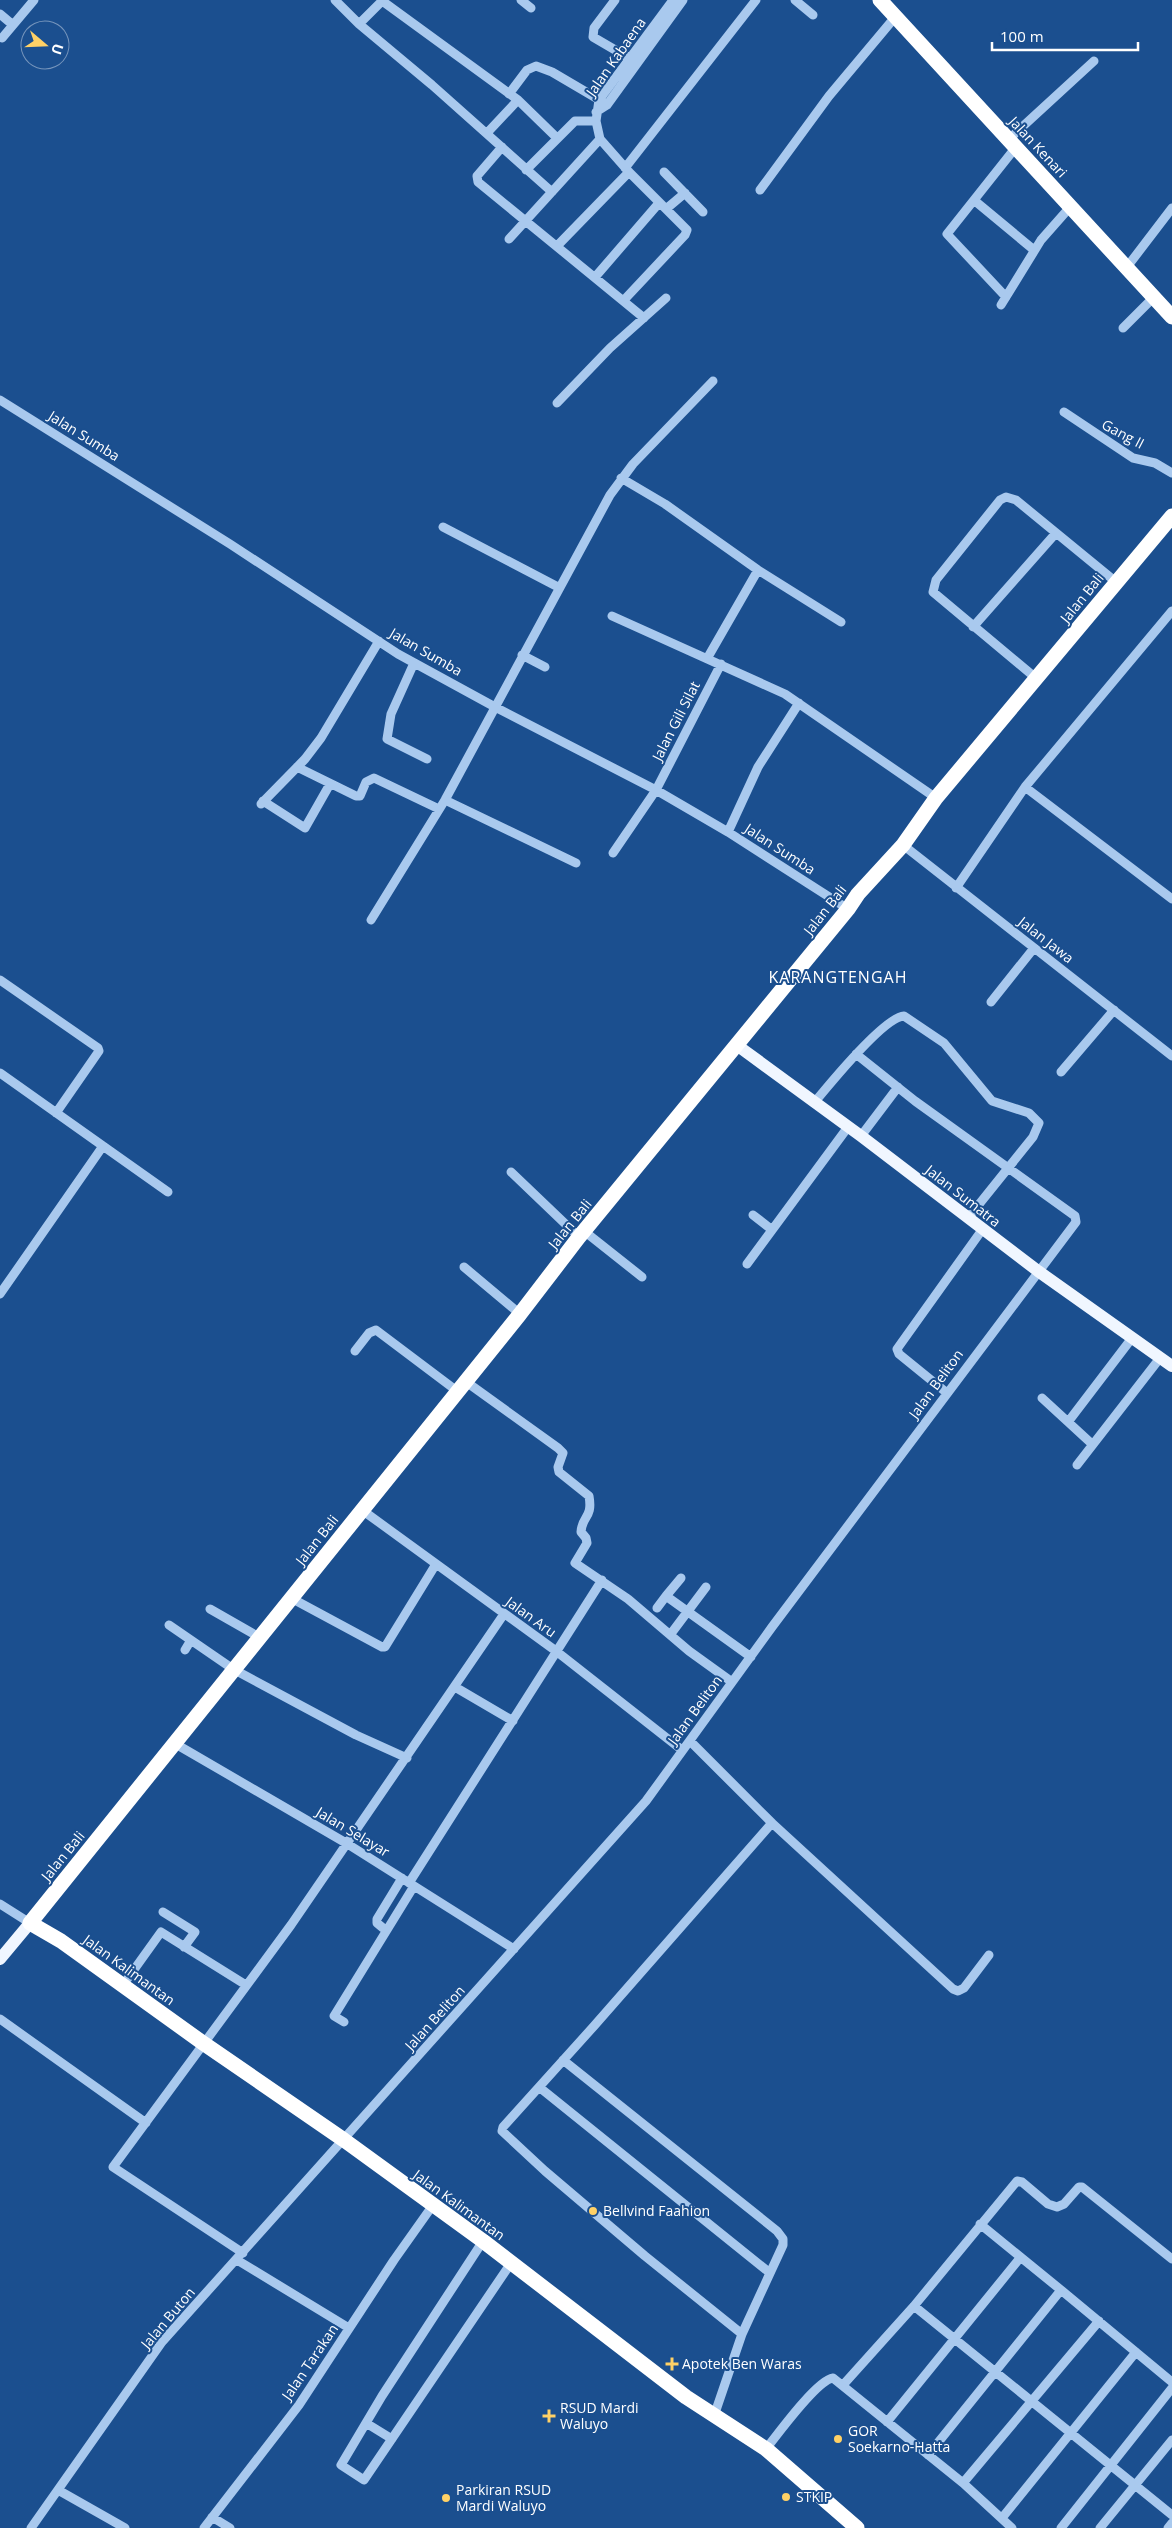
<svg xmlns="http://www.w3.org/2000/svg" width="1172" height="2528" viewBox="0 0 1172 2528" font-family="'Open Sans',sans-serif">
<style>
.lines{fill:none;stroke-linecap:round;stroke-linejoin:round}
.minor{stroke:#a9c9ee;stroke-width:9}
.major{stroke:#f0f6ff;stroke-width:12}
.highway{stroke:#fff;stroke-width:15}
.poi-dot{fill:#ffd166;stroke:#1b4f8f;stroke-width:2}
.labels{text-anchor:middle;stroke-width:4;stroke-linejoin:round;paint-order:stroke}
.street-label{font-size:14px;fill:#fff;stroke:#1b4f8f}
.poi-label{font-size:14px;fill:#fff;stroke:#1b4f8f;text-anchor:start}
.quarter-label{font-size:16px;letter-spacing:1px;fill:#fff;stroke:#1b4f8f}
</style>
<rect width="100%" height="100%" fill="#1b4f8f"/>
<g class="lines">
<path class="minor" d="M335,0L359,24L432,85L552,192
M381,0L518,100L556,137
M521,0L531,8
M615,0L594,28L593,37L634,61
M795,0L813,15
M0,14L13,25
M359,24L382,1
M2,38L34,0
M509,94L527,70L536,66L552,72L603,102
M596,112L607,105L683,0
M487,133L518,100
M1008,140L1094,61
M502,147L477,176L478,182L644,318
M625,168L756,0
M526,170L575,121H596
M664,172L703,212
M760,190L829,96L896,16
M975,201L1034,250
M666,209L685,193
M509,239L600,139
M558,245L629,172
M1127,267L1172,208
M596,276L659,203
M1006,297L947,234L1016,147
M624,300L685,235L687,230L629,172L600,139L596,121L599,100L673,0
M1001,305L1041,240L1071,206
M1123,328L1154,297
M0,400L230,544L398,654L495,707L656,790L728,832L848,909
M557,403L610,348L666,298
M1064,412L1133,458L1155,463L1172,473
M621,478L665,504L758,570L841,622
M443,527L558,587
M612,616L785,694L936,798
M973,627L1056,533
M522,655L545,667
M708,657L758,570
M414,663L391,714L387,739L427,759
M1037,679L933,592L936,580L1000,500L1006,497L1016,500L1116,582
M297,767L356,796H360L366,782L374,778L439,809
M1025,787L1172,899
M445,800L576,863
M263,801L305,828L330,784
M261,804L305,759L321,738L379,641
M728,832L758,767L799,703
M903,845L1172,1056
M613,853L656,790L721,664
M956,888L1025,787L1172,611
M371,920L445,800L610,495L633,464L713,381
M0,980L98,1048L99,1051L56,1113
M991,1002L1034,948
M1061,1072L1114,1010
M0,1073L103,1146L0,1294
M814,1103C828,1086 884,1017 904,1016L944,1043L992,1101L1029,1113L1039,1123L1033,1137L968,1218
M861,1136L898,1087
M103,1146L168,1192
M511,1172L579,1237
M753,1215L771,1229
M584,1231L642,1277
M747,1264L848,1127
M464,1267L520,1314
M355,1351L369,1333L376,1330L457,1391
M465,1381L558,1448L563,1453L558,1467L559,1472L589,1496C593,1519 582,1515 581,1532L586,1538L587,1543L575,1563L628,1599L689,1651L732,1682
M947,1393L899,1354L897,1349L982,1230
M1042,1398L1092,1444
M1068,1422L1132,1338
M1077,1465L1160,1358
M362,1510L556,1651L682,1750
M681,1578L666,1596L751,1657
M291,1598L382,1647H385L436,1564
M657,1608L666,1596
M210,1609L259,1637
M169,1625L233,1669L356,1735L407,1758
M673,1631L706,1587
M185,1650L191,1640
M455,1687L513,1721
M690,1741L772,1823L594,2026L503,2127L502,2131L545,2171L645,2256L742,2334
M174,1743L346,1843L514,1949
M772,1823L953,1989L958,1991L964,1988L989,1955
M409,1883L602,1580
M0,1904L30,1923
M163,1912L195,1932L184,1947
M383,1928L377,1923V1919L402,1878
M123,1985L161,1932L246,1985
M0,2019L146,2123
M344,2022L334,2016L414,1886
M563,2060L777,2231L783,2239V2245L742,2334L714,2416
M539,2087L770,2273
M483,2241L382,2396L341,2465L364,2480L511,2263
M243,2253L113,2167L291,1925L504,1614
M237,2260L349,2328
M1061,2290L1172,2382
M914,2306L1172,2515
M843,2385L914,2306L1017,2181L1022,2182L1048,2204L1057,2207L1064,2204L1079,2187H1082L1172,2259
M887,2422L1020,2258
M366,2423L392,2439
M766,2449C777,2435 817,2380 833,2378L963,2483L1012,2528
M928,2455L1061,2290L980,2224
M963,2483L1099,2321
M58,2490L125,2528
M212,2517L230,2528
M1002,2518L1136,2352
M31,2528L162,2342L646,1801L772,1627L1076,1222L1075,1216L915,1101L856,1054
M204,2528L299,2405L394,2260L433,2205
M1061,2528L1172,2388
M1100,2528L1172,2440
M1168,2528L1172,2523"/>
<path class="major" d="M738,1046L861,1136L1038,1271L1172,1366
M0,1959L30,1923"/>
<path class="highway" d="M880,0L1172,317
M857,2528L766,2449L686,2397L483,2241L344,2140L203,2043L61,1941L30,1923L520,1314L579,1237L848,909L858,894L903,845L936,798L1172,516"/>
</g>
<g class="poi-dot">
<circle cx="593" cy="2211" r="5"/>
<path d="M669.5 2356.5h5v5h5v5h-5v5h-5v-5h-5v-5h5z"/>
<path d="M546.5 2408.5h5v5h5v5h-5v5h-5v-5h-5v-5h5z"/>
<circle cx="838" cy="2439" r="5"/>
<circle cx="786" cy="2497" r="5"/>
<circle cx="446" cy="2498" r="5"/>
</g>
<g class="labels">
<g class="street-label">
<text transform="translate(616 57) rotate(-55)" y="5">Jalan Kabaena</text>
<text transform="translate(1038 147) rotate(47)" y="5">Jalan Kenari</text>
<text transform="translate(1123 434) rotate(28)" y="5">Gang II</text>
<text transform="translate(84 436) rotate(32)" y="5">Jalan Sumba</text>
<text transform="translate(1082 598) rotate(-51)" y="5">Jalan Bali</text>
<text transform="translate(426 652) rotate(30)" y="5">Jalan Sumba</text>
<text transform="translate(676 721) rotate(-63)" y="5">Jalan Gili Silat</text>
<text transform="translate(780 849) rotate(33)" y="5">Jalan Sumba</text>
<text transform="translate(825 910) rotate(-52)" y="5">Jalan Bali</text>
<text transform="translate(1046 940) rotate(38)" y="5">Jalan Jawa</text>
<text transform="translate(963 1196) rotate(38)" y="5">Jalan Sumatra</text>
<text transform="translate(570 1224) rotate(-51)" y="5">Jalan Bali</text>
<text transform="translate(936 1384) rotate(-54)" y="5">Jalan Beliton</text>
<text transform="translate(317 1540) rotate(-52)" y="5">Jalan Bali</text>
<text transform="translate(531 1617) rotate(36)" y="5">Jalan Aru</text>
<text transform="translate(695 1710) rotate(-54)" y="5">Jalan Beliton</text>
<text transform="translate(353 1832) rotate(31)" y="5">Jalan Selayar</text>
<text transform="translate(63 1856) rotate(-51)" y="5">Jalan Bali</text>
<text transform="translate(129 1970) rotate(36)" y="5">Jalan Kalimantan</text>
<text transform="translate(435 2018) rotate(-48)" y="5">Jalan Beliton</text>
<text transform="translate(459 2205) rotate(36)" y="5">Jalan Kalimantan</text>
<text transform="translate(168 2318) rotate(-50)" y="5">Jalan Buton</text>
<text transform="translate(310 2362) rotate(-56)" y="5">Jalan Tarakan</text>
</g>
<g class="poi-label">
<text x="603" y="2216">Bellvind Faahion</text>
<text x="682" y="2369">Apotek Ben Waras</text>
<text x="560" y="2413">RSUD Mardi<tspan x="560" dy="16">Waluyo</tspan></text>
<text x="848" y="2436">GOR<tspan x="848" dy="16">Soekarno-Hatta</tspan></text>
<text x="456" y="2495">Parkiran RSUD<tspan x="456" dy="16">Mardi Waluyo</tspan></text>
<text x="796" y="2502">STKIP</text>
</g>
<g class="quarter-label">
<text x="838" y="983">KARANGTENGAH</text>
</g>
</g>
<g transform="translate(45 45) rotate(109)"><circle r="24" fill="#1b4f8f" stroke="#7695bc"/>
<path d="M0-4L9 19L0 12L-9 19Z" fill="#ffd166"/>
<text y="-8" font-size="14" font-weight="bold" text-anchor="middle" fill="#ffffff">U</text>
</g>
<path d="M992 42v8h146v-8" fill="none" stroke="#ffffff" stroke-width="2.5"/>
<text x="1000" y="42" font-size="15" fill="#ffffff" stroke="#1b4f8f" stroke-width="4" paint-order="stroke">100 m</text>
</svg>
